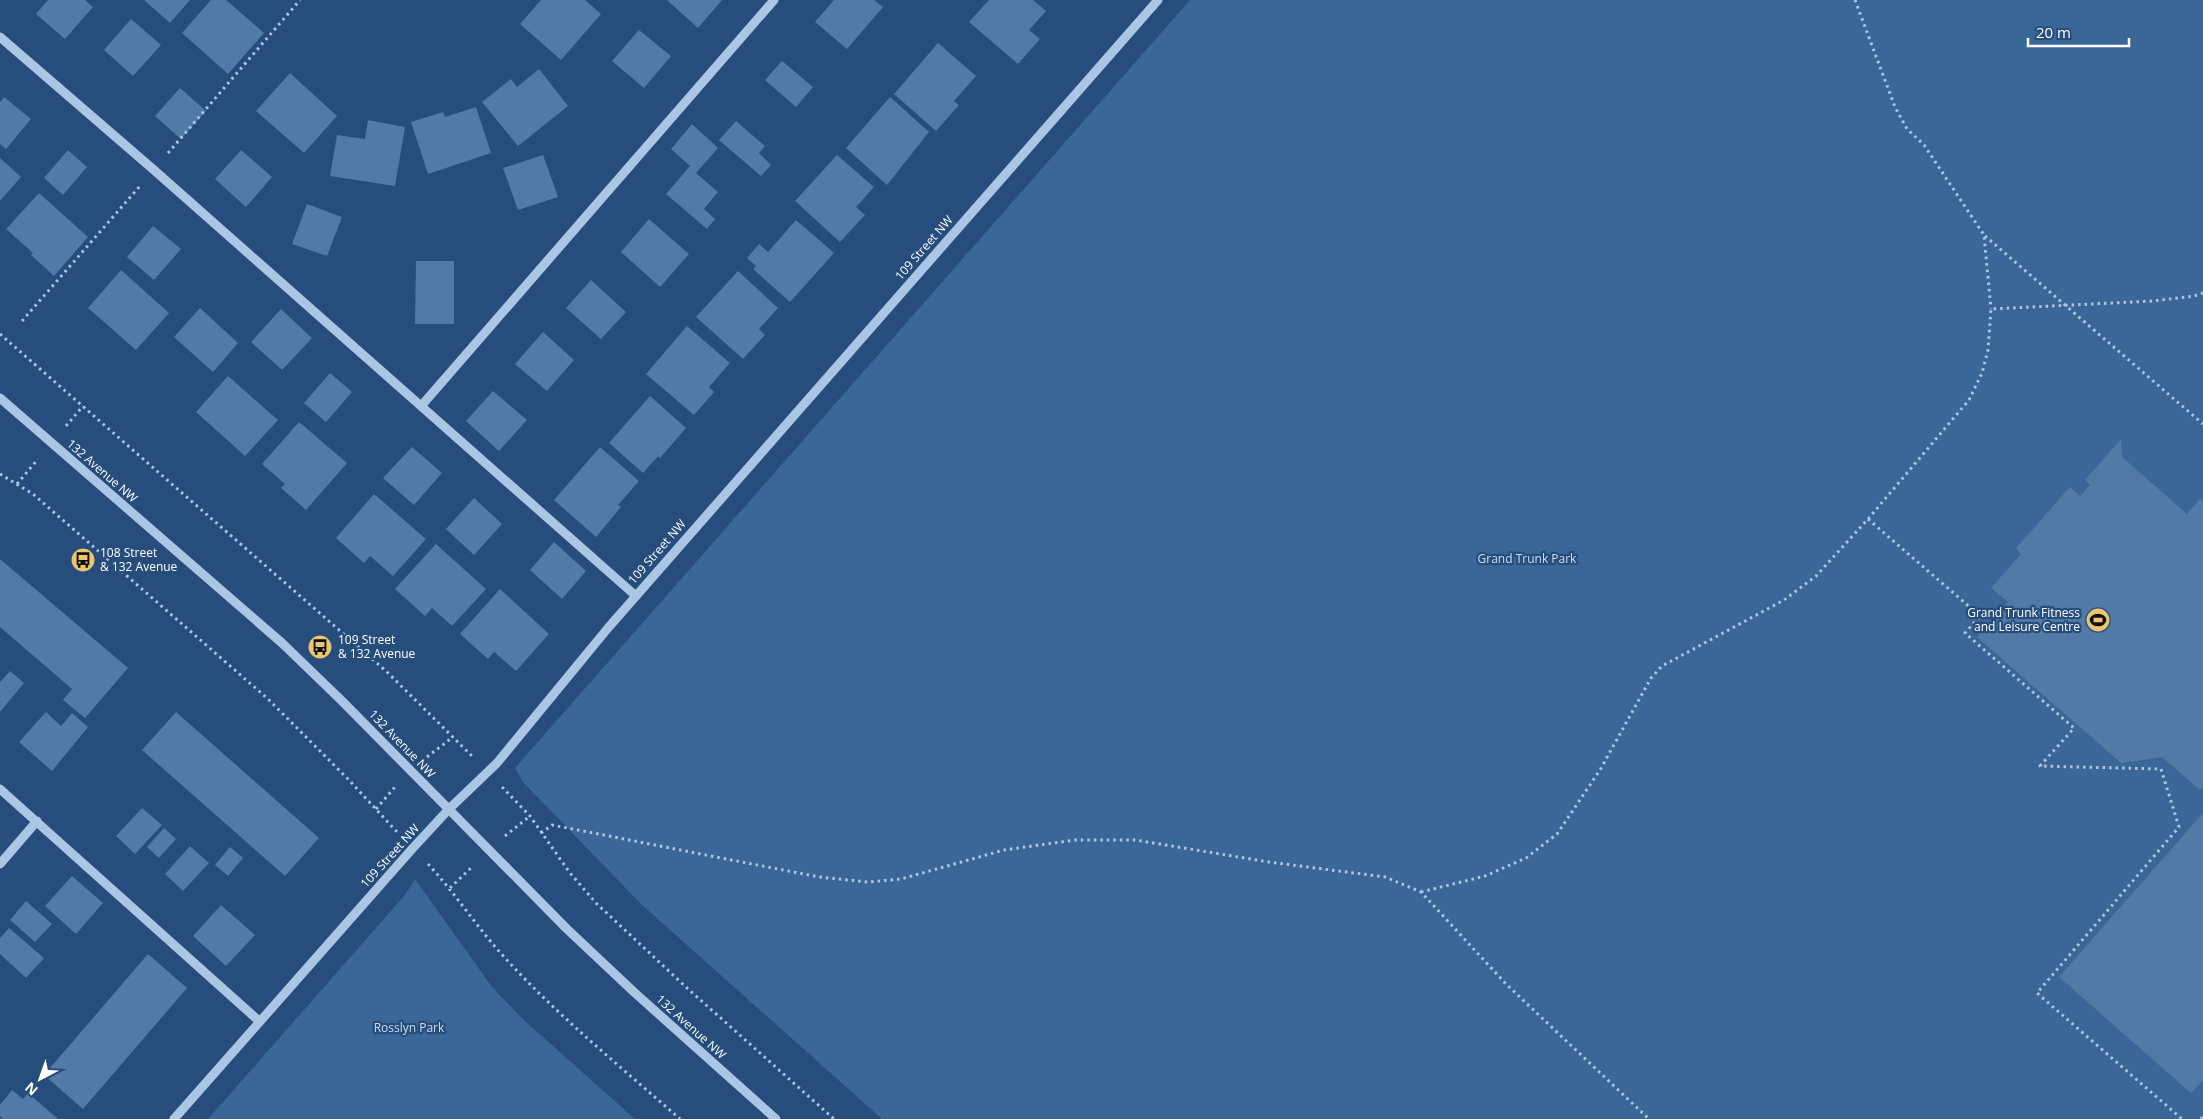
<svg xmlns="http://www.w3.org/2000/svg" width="2203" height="1119" viewBox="0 0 2203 1119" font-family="'Open Sans',sans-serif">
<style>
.green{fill:#3a6798}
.building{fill:#527aa6}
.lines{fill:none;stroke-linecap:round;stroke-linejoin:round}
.path{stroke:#aac6e4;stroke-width:3;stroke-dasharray:2.5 4;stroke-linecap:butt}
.minor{stroke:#aac6e4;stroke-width:9}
.labels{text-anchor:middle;stroke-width:4.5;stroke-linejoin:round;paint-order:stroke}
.street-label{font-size:12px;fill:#fff;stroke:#264d7b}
.poi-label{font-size:12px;fill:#fff;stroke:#264d7b;text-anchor:start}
.park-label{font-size:12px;fill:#ccdff3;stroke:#264d7b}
</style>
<rect width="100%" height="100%" fill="#264d7b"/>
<path class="green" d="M1190,0H2203V1119H882L641,904L523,782L515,768Z
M415,879L492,987L526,1022L635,1119H208L405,895Z"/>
<path class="building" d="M48,0H85L93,7L65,39L36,14Z
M144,0H190L170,23Z
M211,0H226L264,33L228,74L182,33Z
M541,0H585L601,14L561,60L520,24Z
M667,0H722L698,28Z
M834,0H874L883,7L847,49L815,22Z
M989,0H1033L1046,11L1029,30L1040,39L1018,64L969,22Z
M131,19L161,45L133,76L104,50Z
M639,30L671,56L644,88L612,61Z
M938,43L976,76L954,101L959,105L936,131L894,94Z
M782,61L813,87L796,107L765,80Z
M539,69L568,106L518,146L482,102L511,79L517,87Z
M290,73L337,116L304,153L256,111Z
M180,88L206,111L181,139L155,116Z
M4,97L31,119L6,149L0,144V102Z
M890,97L929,132L887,185L846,148Z
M476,107L491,153L428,174L411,122L443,112L445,117Z
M368,120L405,127L395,186L330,176L337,135L365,139Z
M736,121L765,146L759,153L771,165L761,176L719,140Z
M692,124L718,148L696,173L718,192L704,209L715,219L707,229L666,194L690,166L671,149Z
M68,150L87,167L63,195L44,178Z
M241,150L272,177L246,207L215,179Z
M543,155L558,197L518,210L503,168Z
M837,155L874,187L856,207L865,215L840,242L795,201Z
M0,158L21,177L0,201Z
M39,193L88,237L54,276L31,255L33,253L6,229Z
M307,204L342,217L327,256L292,244Z
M649,219L689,254L660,287L621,252Z
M796,220L834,253L790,302L753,269L756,266L747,258L759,244L768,252Z
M153,226L181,249L154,280L127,257Z
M416,261H454V324H415Z
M121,270L169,313L136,350L88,308Z
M738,271L778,308L759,329L765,335L743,359L696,317Z
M591,280L626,312L601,339L566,308Z
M200,308L238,343L213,372L174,337Z
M281,309L312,338L282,370L251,342Z
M687,326L730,363L709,387L714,392L694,415L646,374Z
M543,332L574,360L547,391L515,364Z
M330,373L352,392L326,422L304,403Z
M228,376L278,420L245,456L196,412Z
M493,391L527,420L499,451L466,421Z
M650,396L686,428L660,458L658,456L643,473L609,443Z
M299,422L347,463L306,510L281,488L285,484L262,464Z
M2121,439L2122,457L2187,514L2200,499L2203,501V787L2200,790L2162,757L2121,763L1977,637L2008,602L1991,588L2021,554L2016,548L2070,487L2080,496L2090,485L2085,480Z
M412,447L442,473L414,505L383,478Z
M600,447L639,481L618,505L621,507L596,537L554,500Z
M374,494L426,539L393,576L370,556L364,563L336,538Z
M474,498L502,524L474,555L446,529Z
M554,542L586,571L562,599L530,570Z
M436,544L486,589L452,626L432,608L425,616L395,589Z
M0,559L128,668L85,718L63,700L72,689L0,627Z
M500,589L549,634L516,671L494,652L488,659L460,634Z
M10,671L24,683L0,712V682Z
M46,712L61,726L72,713L88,727L52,771L19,742Z
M176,712L319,838L285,876L142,750Z
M142,808L162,825L135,854L116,836Z
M2203,813V1080L2191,1093L2059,977Z
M164,828L176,839L159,858L147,847Z
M190,846L209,863L183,891L165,874Z
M230,847L243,858L228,876L215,865Z
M72,876L103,903L76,934L45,906Z
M26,901L52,924L35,942L10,920Z
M221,905L255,935L226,966L193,936Z
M9,928L44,958L26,978L0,954V938Z
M148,954L187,988L83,1109L44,1075Z
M12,1090L23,1099L28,1093L58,1119H3L0,1116V1105Z"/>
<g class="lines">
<path class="path" d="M1855,0L1895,107L1907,129L1924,145L1984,235L1991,309
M168,153L300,0
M1985,236L2203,424
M22,321L140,186
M0,334L386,671L473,757
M66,426L83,406
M0,474L33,494L268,699L348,779L398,833
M17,484L38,459
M1868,519L1980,616L1965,633L2074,728L2040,766L2161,769L2179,827L2037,993L2182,1119
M427,757L453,737
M502,787L530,816L570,873L596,903L687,988L834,1119
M376,809L395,787
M541,833L552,825L819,877L868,882L901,879L1004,850L1075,840H1135L1269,862L1385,877L1421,892L1506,984L1649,1119
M505,836L530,816
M428,864C456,894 478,929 506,959C559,1017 621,1067 680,1119
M450,888L473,866
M1421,892L1485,876L1526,858L1557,834L1600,770L1651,678L1662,666L1784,600L1816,576L1868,519L1969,400L1982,373L1988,350L1991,309L2153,301L2194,296L2203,293
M2201,1119L2203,1116"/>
<path class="minor" d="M0,37L154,170L636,596
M0,398L282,643L342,701L567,929L635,993L776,1119
M422,405L774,0
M0,789L259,1021
M0,864L37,821
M174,1119L412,849L448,810L497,763L608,628L1158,0"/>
</g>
<defs>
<symbol id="bus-disc" viewBox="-11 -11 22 22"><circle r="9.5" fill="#edc56f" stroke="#264d7b"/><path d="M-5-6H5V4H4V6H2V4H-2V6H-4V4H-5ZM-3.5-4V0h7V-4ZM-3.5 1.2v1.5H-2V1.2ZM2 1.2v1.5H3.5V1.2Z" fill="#111"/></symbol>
<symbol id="stadium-disc" viewBox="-11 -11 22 22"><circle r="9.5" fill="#edc56f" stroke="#264d7b"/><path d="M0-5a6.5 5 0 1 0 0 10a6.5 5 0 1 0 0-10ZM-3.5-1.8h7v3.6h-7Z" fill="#111"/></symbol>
</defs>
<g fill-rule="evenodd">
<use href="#bus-disc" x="69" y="546" width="28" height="28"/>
<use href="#stadium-disc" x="2084" y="606" width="28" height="28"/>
<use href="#bus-disc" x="306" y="633" width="28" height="28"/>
</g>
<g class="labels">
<g class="street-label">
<text transform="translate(924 248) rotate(-49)" y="4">109 Street NW</text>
<text transform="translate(102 471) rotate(41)" y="4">132 Avenue NW</text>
<text transform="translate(657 552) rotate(-49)" y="4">109 Street NW</text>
<text transform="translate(402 744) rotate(46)" y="4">132 Avenue NW</text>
<text transform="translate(390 856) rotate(-48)" y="4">109 Street NW</text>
<text transform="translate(691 1027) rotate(42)" y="4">132 Avenue NW</text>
</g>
<g class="poi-label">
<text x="100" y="557">108 Street<tspan x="100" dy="14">&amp; 132 Avenue</tspan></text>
<text x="2080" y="617" text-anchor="end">Grand Trunk Fitness<tspan x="2080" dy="14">and Leisure Centre</tspan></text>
<text x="338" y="644">109 Street<tspan x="338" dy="14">&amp; 132 Avenue</tspan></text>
</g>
<g class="park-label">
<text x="1527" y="563">Grand Trunk Park</text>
<text x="409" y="1032">Rosslyn Park</text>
</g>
</g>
<g transform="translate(40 1079) rotate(221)" stroke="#264d7b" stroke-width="4" paint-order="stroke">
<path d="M0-4L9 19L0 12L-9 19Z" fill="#ffffff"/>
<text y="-8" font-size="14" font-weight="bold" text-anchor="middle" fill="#ffffff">N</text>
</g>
<path d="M2028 38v8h101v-8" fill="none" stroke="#ffffff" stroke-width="2.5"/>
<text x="2036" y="38" font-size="15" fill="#ffffff" stroke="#264d7b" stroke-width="4" paint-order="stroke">20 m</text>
</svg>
